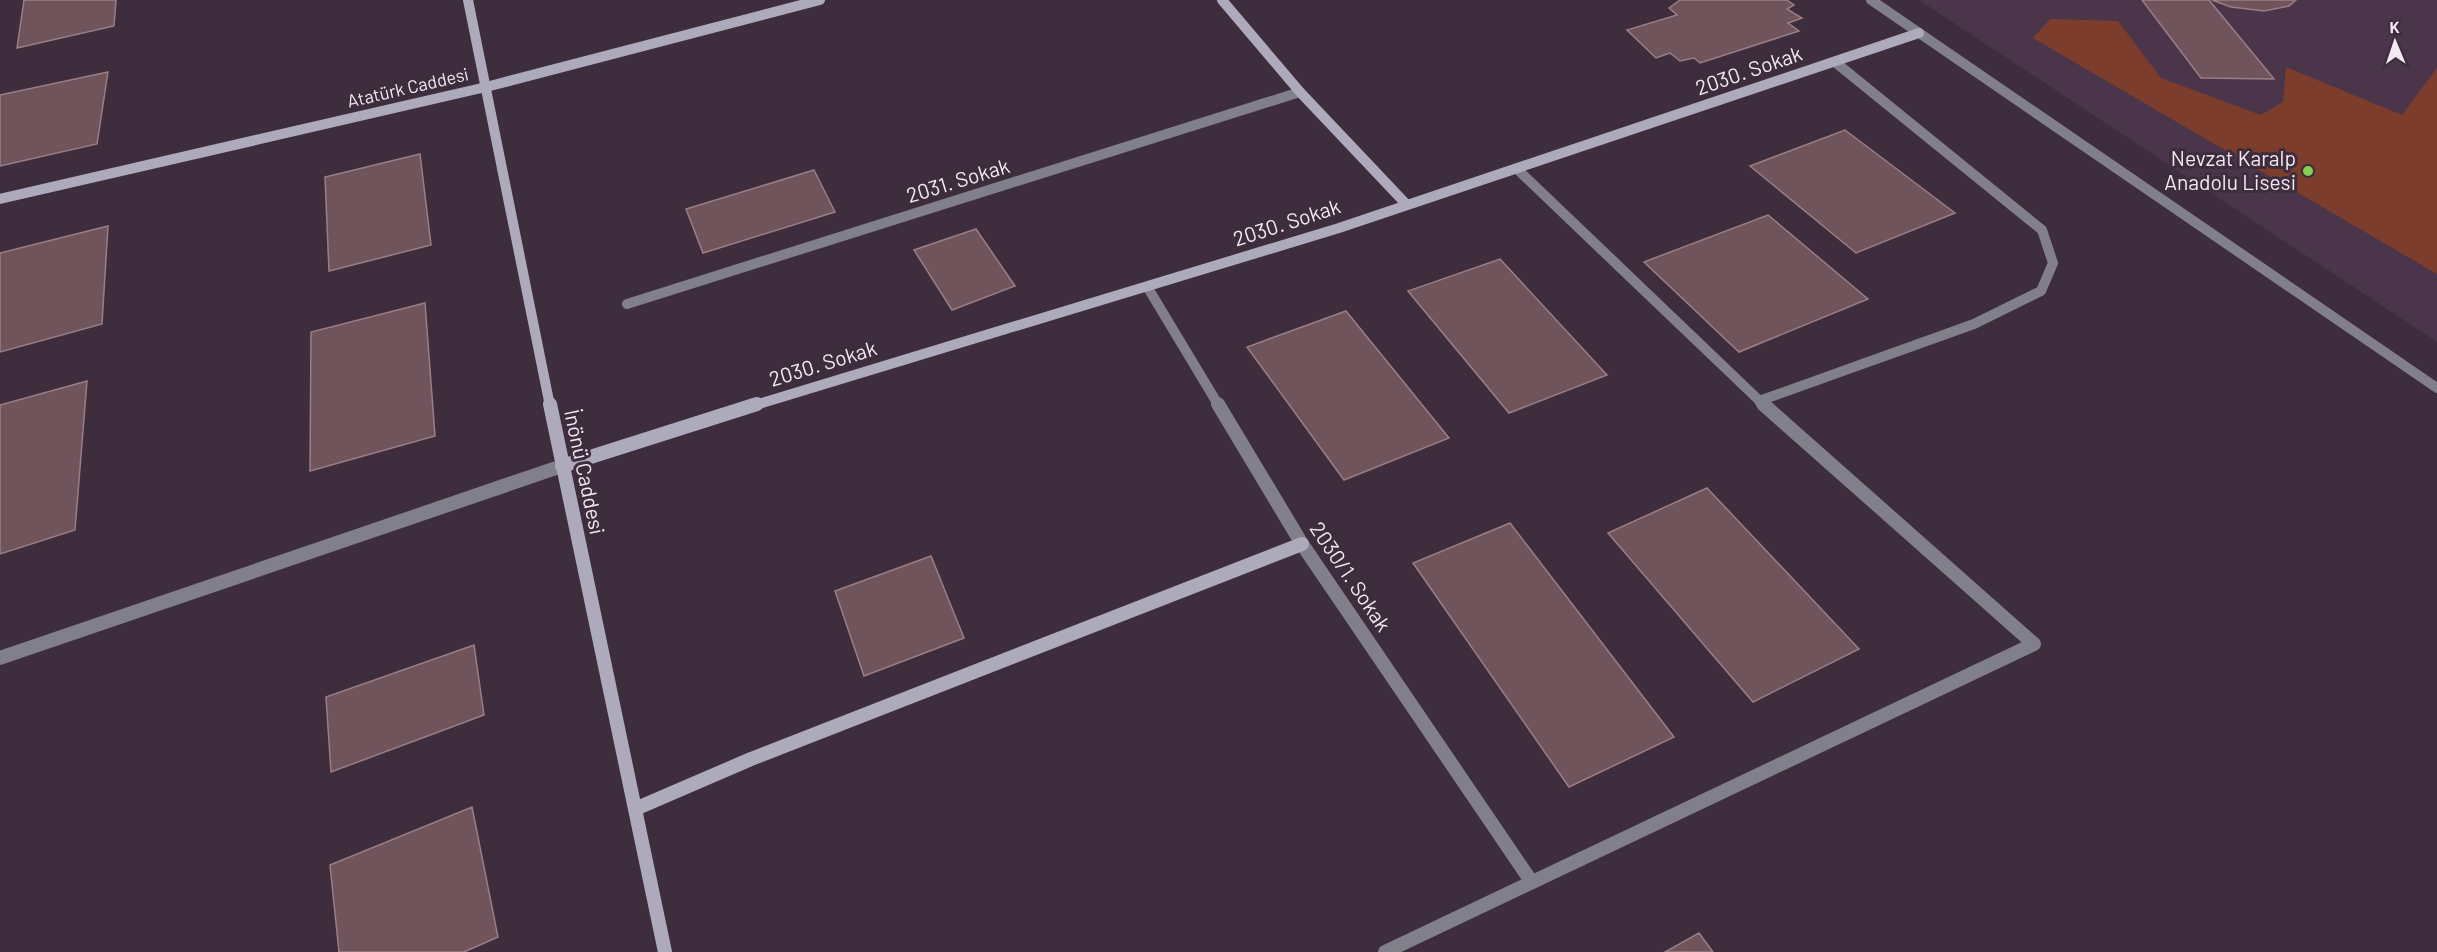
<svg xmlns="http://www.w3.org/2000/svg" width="2437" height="952" viewBox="0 0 2437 952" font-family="Barlow,sans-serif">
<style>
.built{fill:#4b354a}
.green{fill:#7d3d2d}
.building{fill:#70545c;stroke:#9b7e85;stroke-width:1.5}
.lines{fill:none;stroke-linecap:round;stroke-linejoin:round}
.street-far1{stroke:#817f8a;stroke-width:10}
.street{stroke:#817f8a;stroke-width:14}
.secondary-far1{stroke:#adaabc;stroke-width:10}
.secondary{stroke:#adaabc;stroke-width:14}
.poi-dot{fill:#83d04f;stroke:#3e2d3d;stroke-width:2}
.labels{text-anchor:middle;stroke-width:6;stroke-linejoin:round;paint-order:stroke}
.far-street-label{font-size:18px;fill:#f4e8f3;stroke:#3e2d3d}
.street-label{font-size:21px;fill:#f4e8f3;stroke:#3e2d3d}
.poi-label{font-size:21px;fill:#f4e8f3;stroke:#3e2d3d;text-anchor:end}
</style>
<rect width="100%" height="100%" fill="#3e2d3d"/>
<path class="built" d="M1919,0H2437V342Z"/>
<path class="green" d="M2050,19L2118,21L2161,78L2261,115L2283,102L2286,67L2402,115L2437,68V274L2033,38Z"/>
<path class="building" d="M24,0H116L114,26L17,48Z
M1680,0H1787L1794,5L1787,9L1802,18L1788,23L1799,31L1700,63L1694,58L1680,61L1670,53L1656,58L1627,30L1677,15L1669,8Z
M2142,0H2209L2274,79L2201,78Z
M2212,0H2296L2289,6L2264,11L2231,7Z
M108,72L97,144L0,166V95Z
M1845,130L1955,213L1856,253L1750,166Z
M420,154L431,245L329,271L325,177Z
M814,170L835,212L703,253L686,209Z
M1768,215L1868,299L1739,352L1644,262Z
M108,226L102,324L0,352V253Z
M976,229L1015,286L952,310L914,250Z
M1500,259L1607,375L1509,413L1408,291Z
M425,303L435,436L310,471L311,332Z
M1346,311L1449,438L1344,480L1247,347Z
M87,381L75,530L0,554V405Z
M1707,488L1859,649L1753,702L1608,533Z
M1510,523L1674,737L1569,787L1413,563Z
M931,556L964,638L864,676L835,591Z
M474,645L484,715L331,772L326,697Z
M472,807L498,937L464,952H339L330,865Z
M1699,933L1713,952H1665Z"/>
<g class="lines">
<path class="street-far1" d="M1871,0L2437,388
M1517,169L1765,406
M1148,288L1219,406
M627,304L1300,92
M1759,401L1974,324L2041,291L2053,263L2042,230L1835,62"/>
<path class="street" d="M1218,404L1302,544L1531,881
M0,658L562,466
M1385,952L2034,644L1763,404"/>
<path class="secondary-far1" d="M468,0L550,406
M1222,0L1300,92L1407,205
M0,199L486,87L820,0
M752,406L1339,228L1919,33"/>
<path class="secondary" d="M550,404L665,952
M562,466L757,404
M635,809L751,759L1302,544"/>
</g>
<circle class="poi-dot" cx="2308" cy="171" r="6"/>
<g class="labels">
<g class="far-street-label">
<text transform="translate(408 88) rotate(-13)" y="6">Atatürk Caddesi</text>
</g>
<g class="street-label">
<text transform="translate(1749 71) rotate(-19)" y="7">2030. Sokak</text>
<text transform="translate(958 181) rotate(-17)" y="7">2031. Sokak</text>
<text transform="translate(1287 223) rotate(-18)" y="7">2030. Sokak</text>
<text transform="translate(823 364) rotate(-17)" y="7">2030. Sokak</text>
<text transform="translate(584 472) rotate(78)" y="7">İnönü Caddesi</text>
<text transform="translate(1350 577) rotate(56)" y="7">2030/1. Sokak</text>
</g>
<g class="poi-label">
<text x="2296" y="166">Nevzat Karalp<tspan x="2296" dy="24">Anadolu Lisesi</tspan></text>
</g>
</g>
<g transform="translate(2395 42) rotate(358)" stroke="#3e2d3d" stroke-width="4.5" paint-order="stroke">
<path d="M0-4.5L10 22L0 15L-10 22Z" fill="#f4e8f3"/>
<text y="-9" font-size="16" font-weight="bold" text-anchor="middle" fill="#f4e8f3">K</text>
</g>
</svg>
